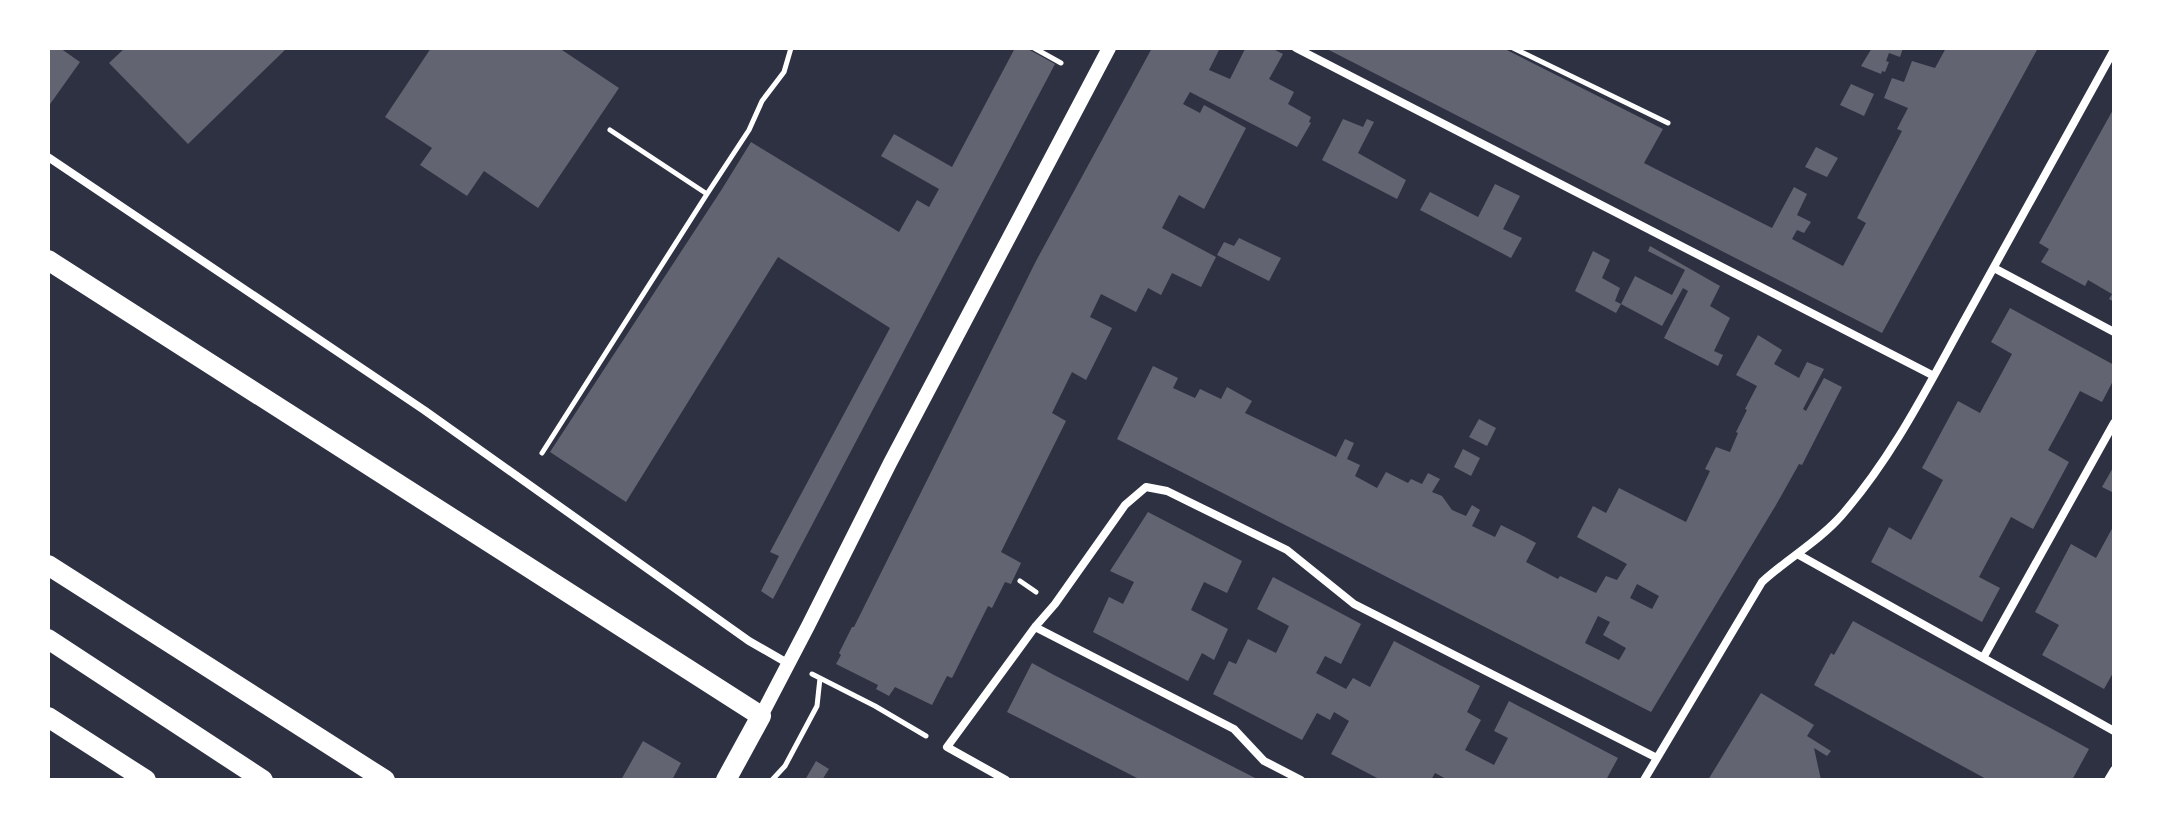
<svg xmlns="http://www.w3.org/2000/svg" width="2162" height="828" viewBox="0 0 2162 828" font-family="'Source Serif 4',serif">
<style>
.building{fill:#626471;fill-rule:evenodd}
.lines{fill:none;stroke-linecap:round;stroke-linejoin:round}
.path{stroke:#fff;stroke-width:5}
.minor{stroke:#fff;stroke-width:8}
.tertiary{stroke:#fff;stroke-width:14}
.primary{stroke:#fff;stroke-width:20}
</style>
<rect width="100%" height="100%" fill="#2d3142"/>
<path class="building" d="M48,48H60L80,62L48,107Z
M125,48H287L188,144L109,63Z
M431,48H559L619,88L538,208L484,171L467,196L420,165L432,148L385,117Z
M1015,48H1026L1055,64L773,599L761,591L779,556L770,552L890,328L778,257L626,502L550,452L722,189L751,142L899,232L917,200L929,207L939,189L881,156L894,134L952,167Z
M1152,48H1220L1209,70L1230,79L1245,49L1271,48L1283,54L1269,79L1294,92L1288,104L1311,117L1309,122L1311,123L1297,147L1190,92L1183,104L1200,113L1204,105L1246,128L1204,209L1179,195L1162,228L1216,257L1201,287L1172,273L1161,295L1148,288L1136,312L1101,294L1090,317L1112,328L1086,380L1072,372L1052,413L1066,421L1001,552L1021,563L1011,584L1005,582L992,608L988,606L952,678L947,676L932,705L895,687L889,696L876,689L878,685L836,664L841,655L839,653L852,627H854L1036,261Z
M1325,48H1503L1663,129L1644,163L1772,228L1794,187L1807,194L1797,215L1811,222L1804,233L1797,230L1792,239L1843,266L1866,223L1857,218L1902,131L1897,129L1908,108L1884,98L1892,78L1904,82L1912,61L1935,68L1946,48H2038L1882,333Z
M1872,48H1903L1900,57L1889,53L1886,61L1889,62L1885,72L1882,71L1881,74L1861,66Z
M1851,84L1874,94L1864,116L1840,105Z
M2114,108V302L2109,299L2112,294L2088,280L2085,286L2041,262L2049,249L2039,243Z
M1343,119L1363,127L1367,119L1374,122L1358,153L1406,180L1397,199L1322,160Z
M1816,147L1838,158L1827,177L1805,167Z
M1495,184L1520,196L1503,229L1522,238L1511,258L1420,210L1430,192L1478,217Z
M1239,238L1281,258L1269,281L1217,255L1224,242L1234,246Z
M1650,246L1720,286L1710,306L1730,318L1714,351L1723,355L1718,366L1664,338L1688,291L1683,288L1662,326L1621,304L1635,276L1672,295L1685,270L1648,251Z
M1593,251L1610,260L1602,278L1620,288L1615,301L1621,304L1616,313L1575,291Z
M2010,308L2114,365V379L2102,402L2080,391L2064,421L2048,450L2069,462L2033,529L2011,517L1979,577L2000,588L1982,622L1871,562L1889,527L1911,540L1943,480L1922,468L1923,466L1958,401L1980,413L2012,354L1991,342Z
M1758,335L1782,350L1774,364L1799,378L1807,362L1824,369L1803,409L1806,411L1824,378L1842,387L1802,465L1799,464L1776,505L1651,712L1117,439L1153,366L1178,378L1173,388L1195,398L1200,389L1221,399L1227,387L1252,401L1245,413L1336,457L1345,439L1354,443L1347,459L1360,465L1355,476L1377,488L1386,472L1408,483L1411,479L1422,484L1428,473L1440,479L1432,492L1442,496L1452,510L1466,516L1472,505L1480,510L1472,526L1495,537L1501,525L1523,536L1536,543L1526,562L1558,579L1560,576L1596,593L1606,576L1617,580L1627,564L1577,537L1593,506L1606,513L1619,488L1686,522L1710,471L1705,469L1716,447L1730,452L1738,433L1736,432L1747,410L1745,409L1757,386L1736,375ZM1637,584L1659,596L1652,609L1630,598ZM1598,616L1610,622L1603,635L1626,648L1619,660L1585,643Z
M1479,419L1496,428L1487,446L1469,437Z
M1463,449L1480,458L1471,476L1454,467Z
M2114,466V493L2102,487Z
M1148,512L1242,561L1227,593L1204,582L1191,610L1228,629L1214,660L1202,653L1188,681L1093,632L1109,597L1123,604L1134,582L1110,571Z
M2114,525V671L2104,689L2042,655L2059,625L2035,612L2071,544L2096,558Z
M1273,577L1361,624L1341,664L1325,656L1316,673L1346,689L1353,678L1370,687L1394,641L1480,686L1467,712L1481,720L1465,750L1494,765L1508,738L1494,731L1509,701L1618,758L1606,780H1448L1435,773L1431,780H1381L1331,754L1349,721L1334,712L1330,720L1317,713L1302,740L1213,694L1229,661L1236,664L1248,639L1276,653L1289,626L1257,609Z
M1853,621L2089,749L2072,780H1988L1814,685L1831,653L1834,655Z
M1032,663L1054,675L1259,780H1141L1007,712Z
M1761,693L1814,725L1807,736L1831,751L1827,756L1814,748L1821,780H1708Z
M643,741L681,763L672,780H621Z
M816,761L829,769L822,780H805Z"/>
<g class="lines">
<path class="path" d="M1034,48L1061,63
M1513,48L1668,123
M610,130L707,194
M542,453L707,194L749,130L762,101L784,72L791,48
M1020,581L1036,592
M812,674L875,706L926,736
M772,780L785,766L817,706L820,678"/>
<path class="minor" d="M1296,48L1934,376
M48,157L424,410L749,641L789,664
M1994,268L2114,332
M1799,555L2114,731
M1035,627L1234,729L1264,761L1301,780
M1983,658L2114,423
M1006,780L947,747L1035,627L1055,604L1125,505L1146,487L1167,491L1287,550L1354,604L1657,758
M1644,780L1762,582C1788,558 1818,542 1841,516C1892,458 1927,388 1964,321C2014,231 2064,141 2114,50
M2108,780L2114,770"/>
<path class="tertiary" d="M761,716L808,626L890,463L1109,48"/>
<path class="primary" d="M48,260L761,716L726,780
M48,565L385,780
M48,639L263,780
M48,717L146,780"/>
</g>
<rect width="2162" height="828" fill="none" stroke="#ffffff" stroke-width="100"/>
</svg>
